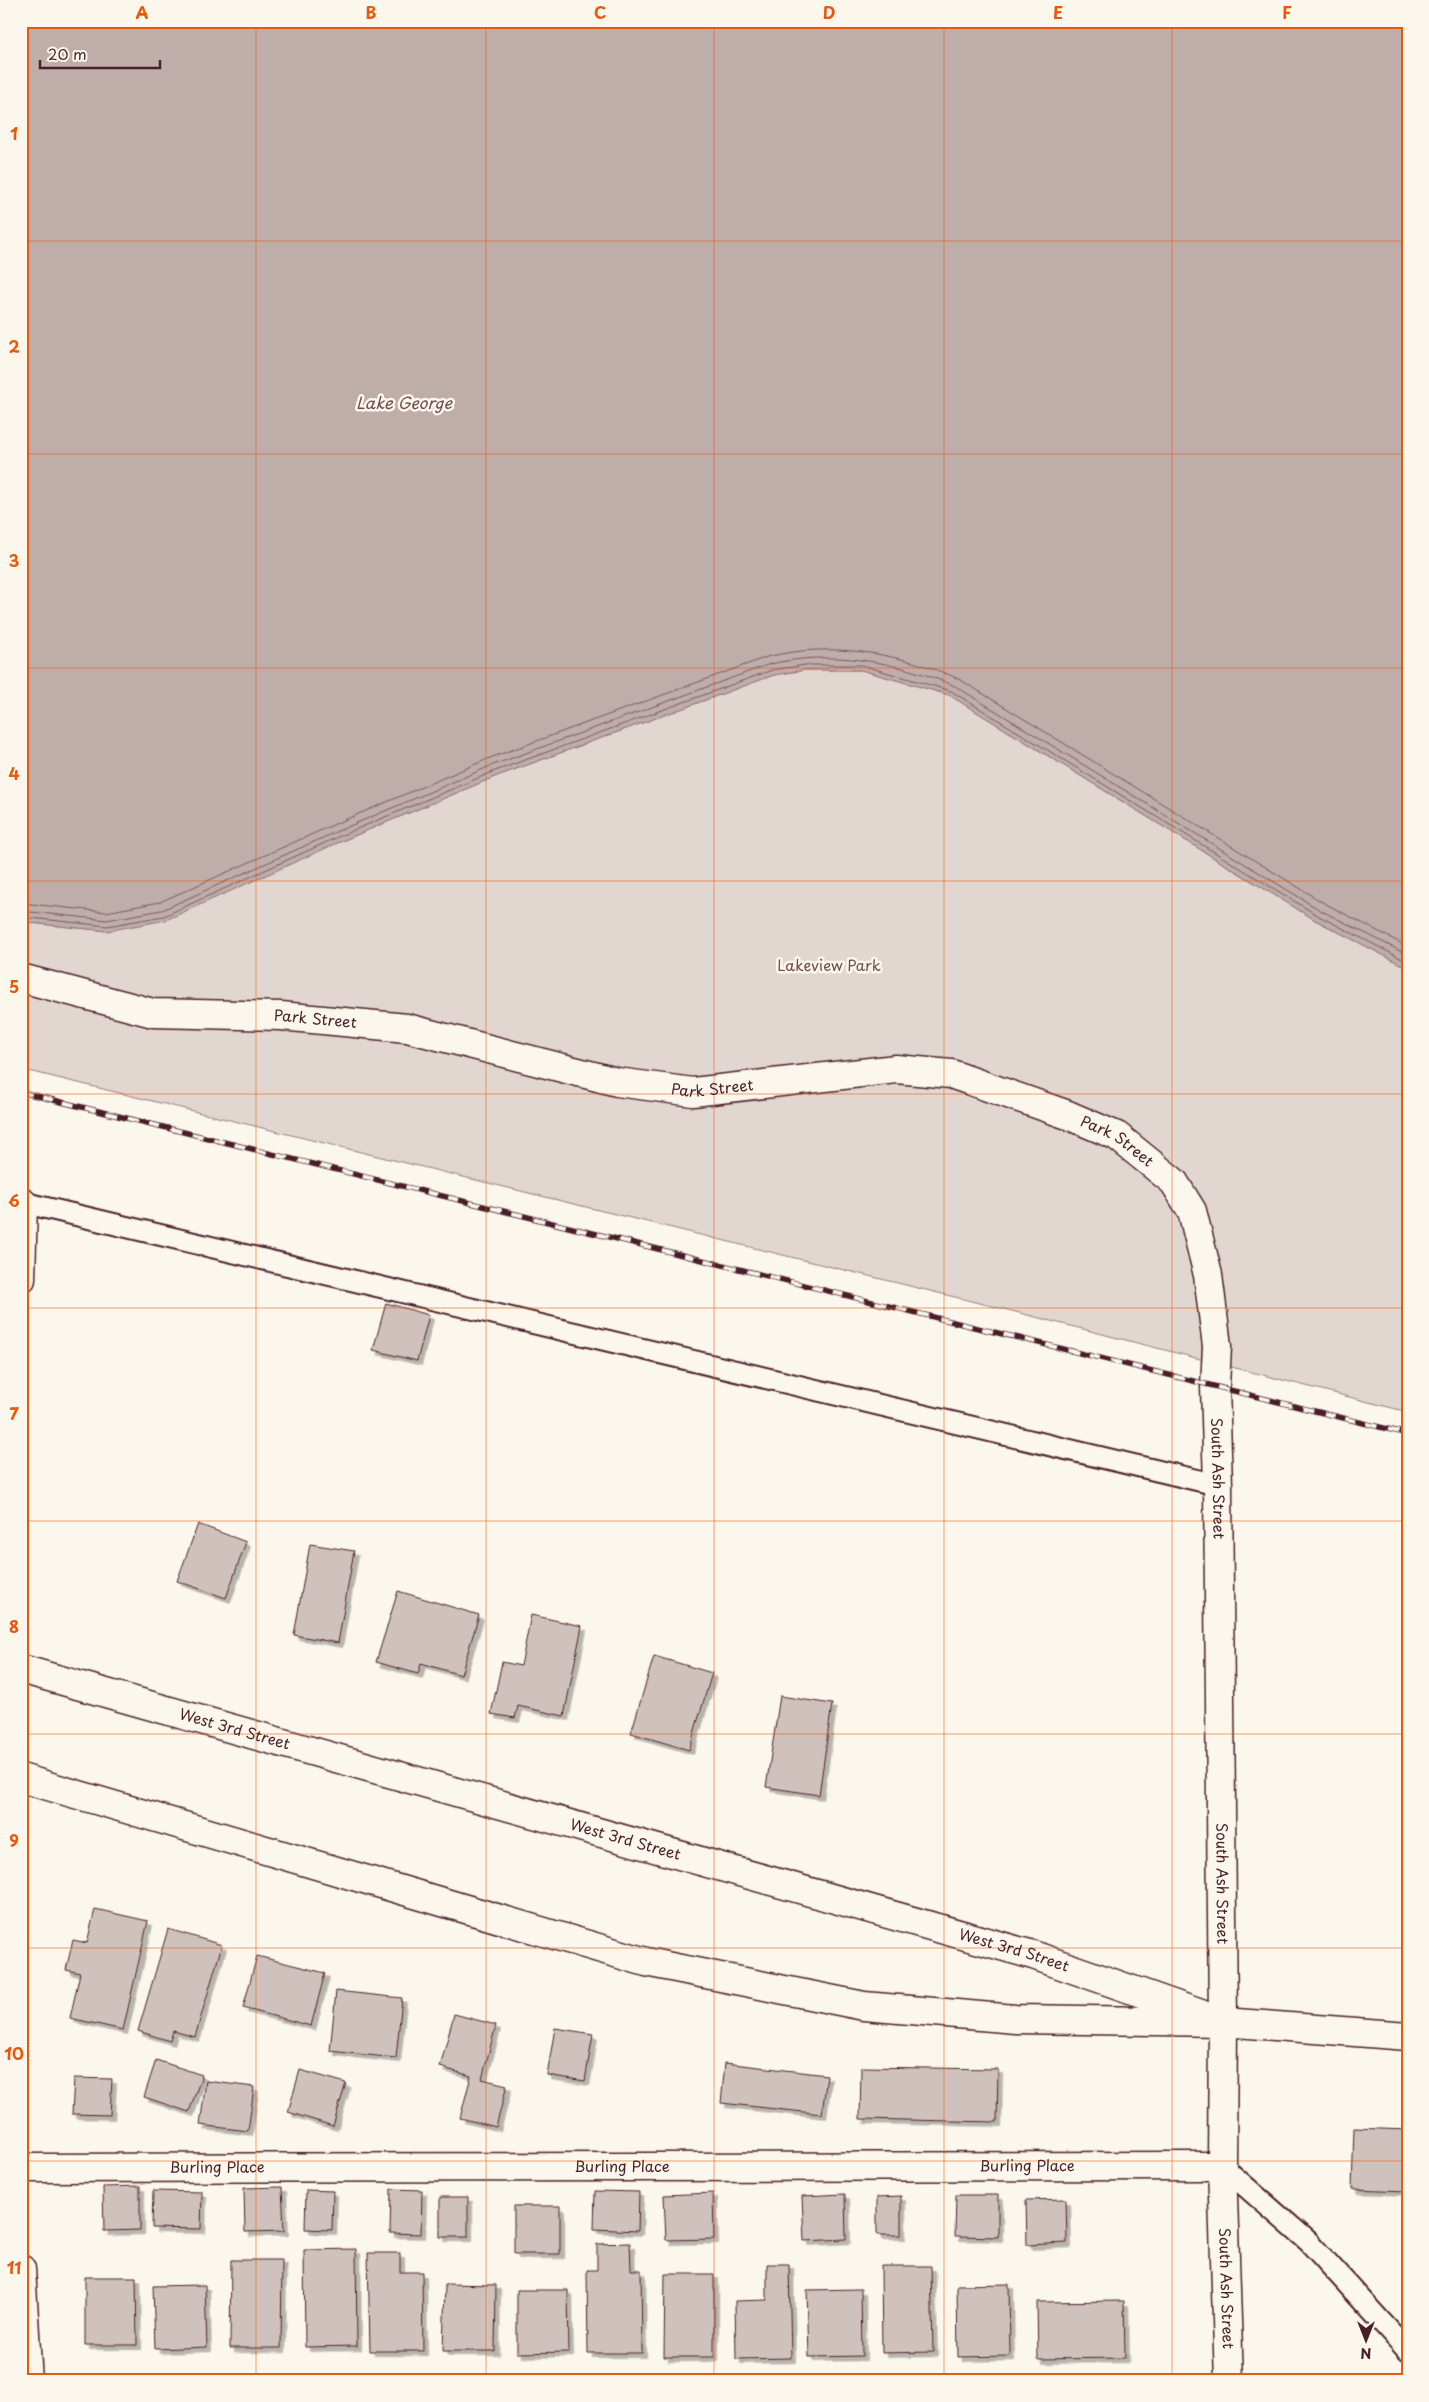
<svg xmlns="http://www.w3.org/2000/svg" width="1429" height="2402" viewBox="0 0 1429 2402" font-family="'Playpen Sans',sans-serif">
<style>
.green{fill:#e2d7d0;stroke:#967b7e}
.water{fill:#bfadaa;stroke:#907477}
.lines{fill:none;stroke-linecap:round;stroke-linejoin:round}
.shore{stroke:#79585e;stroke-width:1}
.building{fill:#cfc2bc;stroke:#4a1f2b;filter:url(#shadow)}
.lane-casing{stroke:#4a1f2b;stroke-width:24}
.street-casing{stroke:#4a1f2b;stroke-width:31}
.secondary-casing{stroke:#4a1f2b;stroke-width:31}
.lane{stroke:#fbf7ec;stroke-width:20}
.street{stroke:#fbf7ec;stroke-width:28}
.secondary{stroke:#fbf7ec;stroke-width:28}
.rail-casing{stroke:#4a1f2b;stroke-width:5.5}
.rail{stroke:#fbf7ec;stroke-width:4;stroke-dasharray:11;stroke-linecap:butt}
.grid{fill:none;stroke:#e8590c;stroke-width:1;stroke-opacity:0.55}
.labels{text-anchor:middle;stroke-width:5;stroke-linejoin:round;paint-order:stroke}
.park-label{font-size:15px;fill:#704d54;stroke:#fbf7ec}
.street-label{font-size:15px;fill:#4a1f2b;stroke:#fbf7ec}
.water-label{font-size:16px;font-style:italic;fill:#6d4a51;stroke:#fbf7ec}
.neatline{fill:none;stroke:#e8590c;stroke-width:2}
.grid-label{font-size:16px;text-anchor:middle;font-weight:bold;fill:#e8590c}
</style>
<defs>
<filter id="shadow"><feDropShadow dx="4.5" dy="4.5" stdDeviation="0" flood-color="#0004"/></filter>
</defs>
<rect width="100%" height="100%" fill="#fbf7ec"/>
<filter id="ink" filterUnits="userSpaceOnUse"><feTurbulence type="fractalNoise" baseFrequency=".02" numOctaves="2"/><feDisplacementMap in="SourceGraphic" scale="10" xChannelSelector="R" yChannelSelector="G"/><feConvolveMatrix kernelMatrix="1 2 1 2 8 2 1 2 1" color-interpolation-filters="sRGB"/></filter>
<g filter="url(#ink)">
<path class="green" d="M805,670H861L949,695L1315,920L1408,968V1412L1008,1310L21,1069V922L107,931L342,841L497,776L774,675Z"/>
<path class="water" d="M21,21H1408V968L1315,920L949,695L861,670H805L774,675L497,776L342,841L166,920L107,931L21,922Z"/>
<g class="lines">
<path class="shore" d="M21,903L106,912L160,902L335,824L490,758L767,657C829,641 901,653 959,679L1324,903L1408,947
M21,911L107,920L162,910L338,831L493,765L770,664C834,650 895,661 955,686L1320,910L1408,955
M21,917L107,926L164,916L340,836L495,771L772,670L805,665H861L951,691L1317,915L1408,962"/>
</g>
<path class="building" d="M386,1303L429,1315L417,1361L373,1350Z
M198,1524L246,1542L226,1598L177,1581Z
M310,1544L354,1551L338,1643L294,1635Z
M398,1591L479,1615L461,1675L421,1663L418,1674L376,1662Z
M531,1615L582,1626L564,1716L518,1706L515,1718L491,1714L502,1662L521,1666Z
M654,1656L712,1673L689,1750L631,1733Z
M780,1696L832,1704L819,1795L766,1787Z
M95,1909L148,1921L123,2030L70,2018L80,1973L66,1970L73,1940L87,1943Z
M168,1929L222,1945L195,2037L173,2031L170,2041L138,2031Z
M257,1956L325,1973L311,2026L243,2008Z
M336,1991L402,1998L396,2058L330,2051Z
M454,2014L496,2025L482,2079L507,2085L496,2127L460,2118L471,2076L440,2067Z
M555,2028L593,2034L585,2081L547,2075Z
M156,2060L202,2075L189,2112L144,2097Z
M725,2063L827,2075L822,2114L721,2103Z
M861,2067L998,2069L997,2122L860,2119Z
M300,2070L346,2083L333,2126L288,2112Z
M74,2078L112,2079L110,2115L72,2114Z
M206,2081L254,2087L248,2131L200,2125Z
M1354,2128L1408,2130V2191L1352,2189Z
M140,2186V2230L104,2231L103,2187Z
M282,2187L284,2231L245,2232L244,2188Z
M391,2189L422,2190L421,2234L390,2233Z
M306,2190L333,2191L332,2230L305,2229Z
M153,2191L202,2192L201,2229L152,2228Z
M595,2191L639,2192L638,2231L594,2229Z
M713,2193L714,2239L666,2240L664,2195Z
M845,2194L846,2239L804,2241L802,2196Z
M956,2195H998V2237L955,2236Z
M901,2196V2235H877V2197Z
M440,2197H468V2237H440Z
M1066,2199L1067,2243L1027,2245L1026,2200Z
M514,2206H560V2254H514Z
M630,2243L631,2270H641L642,2353H588L587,2270H597V2244Z
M356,2249L357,2346L305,2347L304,2250Z
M368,2253H400V2272H422L423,2351H370Z
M231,2260H282L281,2348H230Z
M767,2264H789L791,2358L736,2359L735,2301L767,2300Z
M881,2266H931L933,2352L882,2353Z
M665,2274H714V2357H664Z
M85,2277H136L137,2345H85Z
M445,2284L496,2285L495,2351H443Z
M1009,2284L1010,2356L958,2357L957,2285Z
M205,2285L207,2347L155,2349L153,2286Z
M861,2289L862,2356L809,2357L807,2290Z
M517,2290H568L569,2352L517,2353Z
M1124,2301L1125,2358L1038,2359L1037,2302Z"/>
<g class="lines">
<defs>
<path id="lane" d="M21,1202L1218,1485
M1222,2166L1309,2242L1408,2351"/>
<g id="street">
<path id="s1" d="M21,978L153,1013L281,1016L407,1028L617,1082L693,1092L896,1069L951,1074L1068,1115L1117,1136L1174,1182L1192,1211L1208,1275L1217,1346L1215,1386L1218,1485L1223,2022L1222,2166L1229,2381"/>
<path d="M21,1279L23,1203"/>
<path id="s2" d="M21,2168L1222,2166"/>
<path d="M21,2269L28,2381"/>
</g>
<g id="secondary">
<path id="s3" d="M21,1669L1033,1955L1201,2014"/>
<path d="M21,1778L646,1962L864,2006L1015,2019L1223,2022L1408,2036"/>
</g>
</defs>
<use href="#lane" class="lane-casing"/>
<use href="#street" class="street-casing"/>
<use href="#secondary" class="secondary-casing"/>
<use href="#lane" class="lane"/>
<use href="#street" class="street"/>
<use href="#secondary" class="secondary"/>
<defs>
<path id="rail" d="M21,1092L1408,1434"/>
</defs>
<use href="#rail" class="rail-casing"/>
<use href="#rail" class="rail"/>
</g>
</g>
<path class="grid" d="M256,21V2381M486,21V2381M714,21V2381M944,21V2381M1172,21V2381M21,241H1408M21,454H1408M21,668H1408M21,881H1408M21,1094H1408M21,1308H1408M21,1521H1408M21,1734H1408M21,1948H1408M21,2161H1408"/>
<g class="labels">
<g class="park-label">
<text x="829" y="971">Lakeview Park</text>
</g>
<g class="street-label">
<text dy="5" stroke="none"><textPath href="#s1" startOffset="299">Park Street</textPath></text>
<text dy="5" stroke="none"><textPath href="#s1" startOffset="704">Park Street</textPath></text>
<text dy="5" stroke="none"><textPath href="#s1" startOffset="1124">Park Street</textPath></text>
<text dy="5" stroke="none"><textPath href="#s1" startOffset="1499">South Ash Street</textPath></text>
<text dy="5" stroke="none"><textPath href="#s3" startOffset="222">West 3rd Street</textPath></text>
<text dy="5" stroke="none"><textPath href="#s3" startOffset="628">West 3rd Street</textPath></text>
<text dy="5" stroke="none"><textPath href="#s1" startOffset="1904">South Ash Street</textPath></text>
<text dy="5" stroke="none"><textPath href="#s3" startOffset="1032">West 3rd Street</textPath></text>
<text dy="5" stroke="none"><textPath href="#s2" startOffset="1006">Burling Place</textPath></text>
<text dy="5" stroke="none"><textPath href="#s2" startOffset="196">Burling Place</textPath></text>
<text dy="5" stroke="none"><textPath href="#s2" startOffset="601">Burling Place</textPath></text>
<text dy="5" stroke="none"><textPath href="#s1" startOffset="2309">South Ash Street</textPath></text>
</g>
<g class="water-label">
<text x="404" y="409">Lake George</text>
</g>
</g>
<rect width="1429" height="2402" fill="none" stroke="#fbf7ec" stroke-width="55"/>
<g transform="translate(1366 2340) rotate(180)" stroke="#fbf7ec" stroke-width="4" paint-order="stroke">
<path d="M0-4L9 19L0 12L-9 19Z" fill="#4a1f2b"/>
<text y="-8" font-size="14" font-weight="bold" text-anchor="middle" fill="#4a1f2b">N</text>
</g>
<path d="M40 60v8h120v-8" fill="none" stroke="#4a1f2b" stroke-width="2.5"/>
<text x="48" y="60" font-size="15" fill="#4a1f2b" stroke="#fbf7ec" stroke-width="4" paint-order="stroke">20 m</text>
<rect x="28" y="28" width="1374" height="2346" class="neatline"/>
<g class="grid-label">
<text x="142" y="19">A</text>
<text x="371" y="19">B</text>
<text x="600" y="19">C</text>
<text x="829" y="19">D</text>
<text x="1058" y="19">E</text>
<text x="1287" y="19">F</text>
<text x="14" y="140">1</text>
<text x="14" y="353">2</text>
<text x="14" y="567">3</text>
<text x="14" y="780">4</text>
<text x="14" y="993">5</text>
<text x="14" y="1207">6</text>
<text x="14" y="1420">7</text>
<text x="14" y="1633">8</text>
<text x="14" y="1847">9</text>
<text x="14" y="2060">10</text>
<text x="14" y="2274">11</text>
</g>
</svg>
